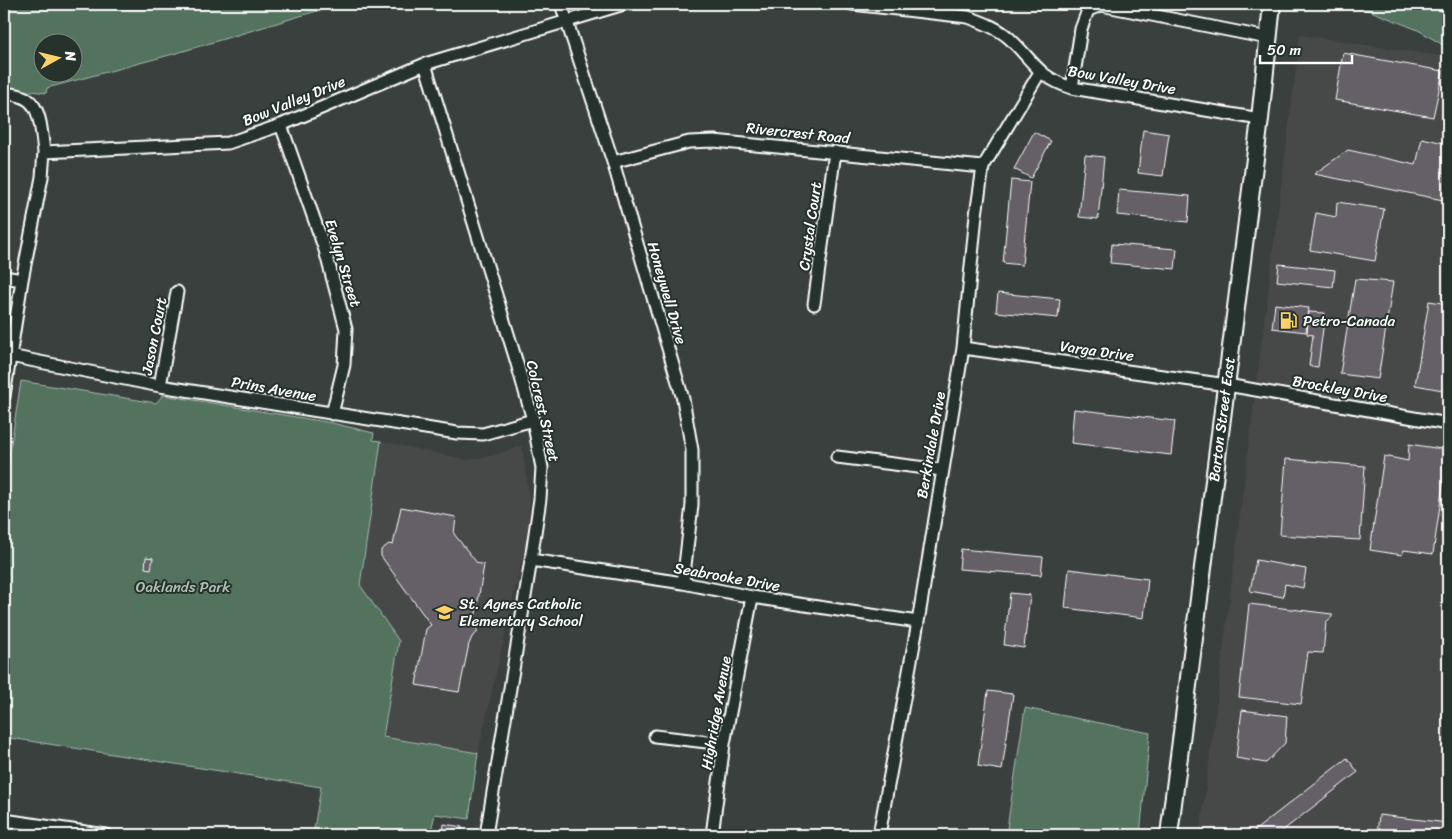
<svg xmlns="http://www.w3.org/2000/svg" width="1452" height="839" viewBox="0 0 1452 839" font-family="Sriracha,sans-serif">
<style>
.built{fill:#46494a}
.green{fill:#52735e;stroke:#a8b9ae;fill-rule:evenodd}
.building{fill:#655e67;stroke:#fff}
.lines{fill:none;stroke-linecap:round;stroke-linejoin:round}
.minor-casing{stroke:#fff;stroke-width:15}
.secondary-casing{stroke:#fff;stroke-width:20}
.minor{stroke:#26332d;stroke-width:11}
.secondary{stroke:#26332d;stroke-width:16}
.labels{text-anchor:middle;stroke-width:4;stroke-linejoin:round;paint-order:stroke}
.street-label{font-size:15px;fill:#fff;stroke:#26332d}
.poi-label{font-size:15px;fill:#fff;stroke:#26332d;text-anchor:start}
.park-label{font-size:15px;fill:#b1c0b7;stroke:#26332d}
</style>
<rect width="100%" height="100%" fill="#39403e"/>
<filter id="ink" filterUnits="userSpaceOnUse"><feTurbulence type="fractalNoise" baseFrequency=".02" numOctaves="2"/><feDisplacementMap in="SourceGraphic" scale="10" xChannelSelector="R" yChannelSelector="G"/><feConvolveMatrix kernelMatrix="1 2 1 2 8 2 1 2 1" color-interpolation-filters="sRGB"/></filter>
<g filter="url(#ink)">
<path class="built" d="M1300,35L1448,57V835H1200Z
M381,441L467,460L490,456L522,446L530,504L525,546L478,753L383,738L399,641L360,585Z"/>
<path class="green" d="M4,4H340L177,53L47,88L46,93L32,91L4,96ZM42,42H72V72H42Z
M1353,4H1448V48L1418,30Z
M21,381L156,403L163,395L332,423L374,433L373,440L381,441L360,585L399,641L383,737L478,753L469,819L435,814L430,835H313L321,787L4,737V488Z
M1025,708L1150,733L1140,835H1006Z"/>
<path class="building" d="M1211,4H1236L1235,8Z
M1343,53L1443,71L1433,117L1335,100Z
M1143,130L1169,134L1163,176L1138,173Z
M1034,132L1051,141L1031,178L1014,169Z
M1422,138L1448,144V201L1314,174L1348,150L1416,165Z
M1085,155L1104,157L1098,219L1079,217Z
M1011,180L1030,182L1022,265L1003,263Z
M1119,190L1190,196L1188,222L1117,215Z
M1337,202L1384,209L1375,261L1310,250L1316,213L1336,217Z
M1112,244L1177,249L1175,269L1110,263Z
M1279,264L1335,270L1333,287L1277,281Z
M1355,279L1393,282L1378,379L1340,374Z
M998,293L1060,299L1058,318L996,312Z
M1429,301L1448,304V391L1415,385Z
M1275,304L1309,308L1306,332L1272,328Z
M1309,312L1325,313L1318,367L1309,366L1313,335L1307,334Z
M1074,409L1175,421L1171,455L1071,443Z
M1409,444L1448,450L1433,554L1404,550L1402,555L1370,550L1384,456L1408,461Z
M1286,459L1365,466L1360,540L1280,535Z
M401,507L456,517L454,534L477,563L484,565L474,625L478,632L472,637L469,644L459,692L416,685L426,629L431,625L381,556V550L389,544L393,545Z
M961,549L1043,557L1041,575L959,569Z
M146,557L153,558L151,569L145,568Z
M1256,560L1306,569L1303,588L1285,584L1283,597L1250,591Z
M1069,569L1148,579L1144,618L1065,608Z
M1010,593L1030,595L1024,648L1004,645Z
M1249,604L1332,614V617L1326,622L1323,653L1308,652L1301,704L1239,697Z
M988,691L1013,694L1002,770L978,766Z
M1242,710L1287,716L1285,743L1266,763L1236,758Z
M1347,758L1358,772L1277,835H1249Z
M1379,815L1448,823V835H1377Z
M444,824L462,827L461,835H439L443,833Z"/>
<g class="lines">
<defs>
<path id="minor" d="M561,4L613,162L683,399L692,450V505L683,583
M852,4L968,17C982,22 998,28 1009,38C1034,61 1037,77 1072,88L1260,119
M425,64L516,360L533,420L542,468L540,499L531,560L486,835
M1072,88L1081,29L1088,10L1101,5L1268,38
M4,94C42,92 40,123 44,152L228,143L281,125L425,64L624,4
M281,125L325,250L346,329L344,365L332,414
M613,162L689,142L714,141L983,167
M4,277L22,280
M814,304L835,152
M963,348L1227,385L1448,424
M10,356L160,386L457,433L483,434L533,420
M160,386L177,292
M4,396L22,280L42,177L44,152
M837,457L942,470
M531,560L683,583L752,597L918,622
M655,736L724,744
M4,820L106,835
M712,835L724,744L752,597
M879,835L918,622L963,348L976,215L983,167L1040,72"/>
<g id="secondary">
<path id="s1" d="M1169,835L1260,119L1272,4"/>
</g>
</defs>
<use href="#minor" class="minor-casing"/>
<use href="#secondary" class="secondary-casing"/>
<use href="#minor" class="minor"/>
<use href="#secondary" class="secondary"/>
</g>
</g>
<defs>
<symbol id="fuel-bare" viewBox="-9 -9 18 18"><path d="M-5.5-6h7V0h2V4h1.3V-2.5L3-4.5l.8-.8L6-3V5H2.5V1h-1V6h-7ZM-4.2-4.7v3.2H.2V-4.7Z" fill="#ffd166" stroke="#26332d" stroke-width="2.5" paint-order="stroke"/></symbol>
<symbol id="school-bare" viewBox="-9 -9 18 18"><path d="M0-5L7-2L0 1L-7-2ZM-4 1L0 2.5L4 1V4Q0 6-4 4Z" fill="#ffd166" stroke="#26332d" stroke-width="2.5" paint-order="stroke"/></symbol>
</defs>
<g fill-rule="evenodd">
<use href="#fuel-bare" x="1276" y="308" width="25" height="25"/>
<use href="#school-bare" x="432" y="600" width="25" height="25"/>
</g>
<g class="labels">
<g class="street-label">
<text transform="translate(1122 80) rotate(10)" y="5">Bow Valley Drive</text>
<text transform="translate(294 101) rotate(-22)" y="5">Bow Valley Drive</text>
<text transform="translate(798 133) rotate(6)" y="5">Rivercrest Road</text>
<text transform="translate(810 226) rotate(-82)" y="5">Crystal Court</text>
<text transform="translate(343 263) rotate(73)" y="5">Evelyn Street</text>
<text transform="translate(667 293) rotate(74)" y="5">Honeywell Drive</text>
<text transform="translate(154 336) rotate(-79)" y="5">Jason Court</text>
<text transform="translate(1097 351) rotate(8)" y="5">Varga Drive</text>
<text transform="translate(274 389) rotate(10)" y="5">Prins Avenue</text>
<text transform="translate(1340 389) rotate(10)" y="5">Brockley Drive</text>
<text transform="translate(543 411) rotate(77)" y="5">Colcrest Street</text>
<text dy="5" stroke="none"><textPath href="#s1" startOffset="419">Barton Street East</textPath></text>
<text transform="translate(931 445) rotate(-80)" y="5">Berkindale Drive</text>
<text transform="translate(727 577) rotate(10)" y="5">Seabrooke Drive</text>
<text transform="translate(716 713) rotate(-80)" y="5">Highridge Avenue</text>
</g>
<g class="poi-label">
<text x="1303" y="326">Petro-Canada</text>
<text x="459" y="609">St. Agnes Catholic<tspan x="459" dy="17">Elementary School</tspan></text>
</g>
<g class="park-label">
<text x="183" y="592">Oaklands Park</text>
</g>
</g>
<rect width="1452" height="839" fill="none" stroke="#26332d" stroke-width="20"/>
<rect x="10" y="10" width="1432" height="819" fill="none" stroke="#fff" stroke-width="2" filter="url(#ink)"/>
<g transform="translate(58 58) rotate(82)"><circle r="24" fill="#26332d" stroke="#7d8581"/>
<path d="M0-4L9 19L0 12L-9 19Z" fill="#ffd166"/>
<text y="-8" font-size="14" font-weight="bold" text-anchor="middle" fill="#ffffff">N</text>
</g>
<path d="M1260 55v8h92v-8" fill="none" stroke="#ffffff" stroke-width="2.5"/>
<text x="1267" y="55" font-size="15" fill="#ffffff" stroke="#26332d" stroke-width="4" paint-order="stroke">50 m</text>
</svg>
